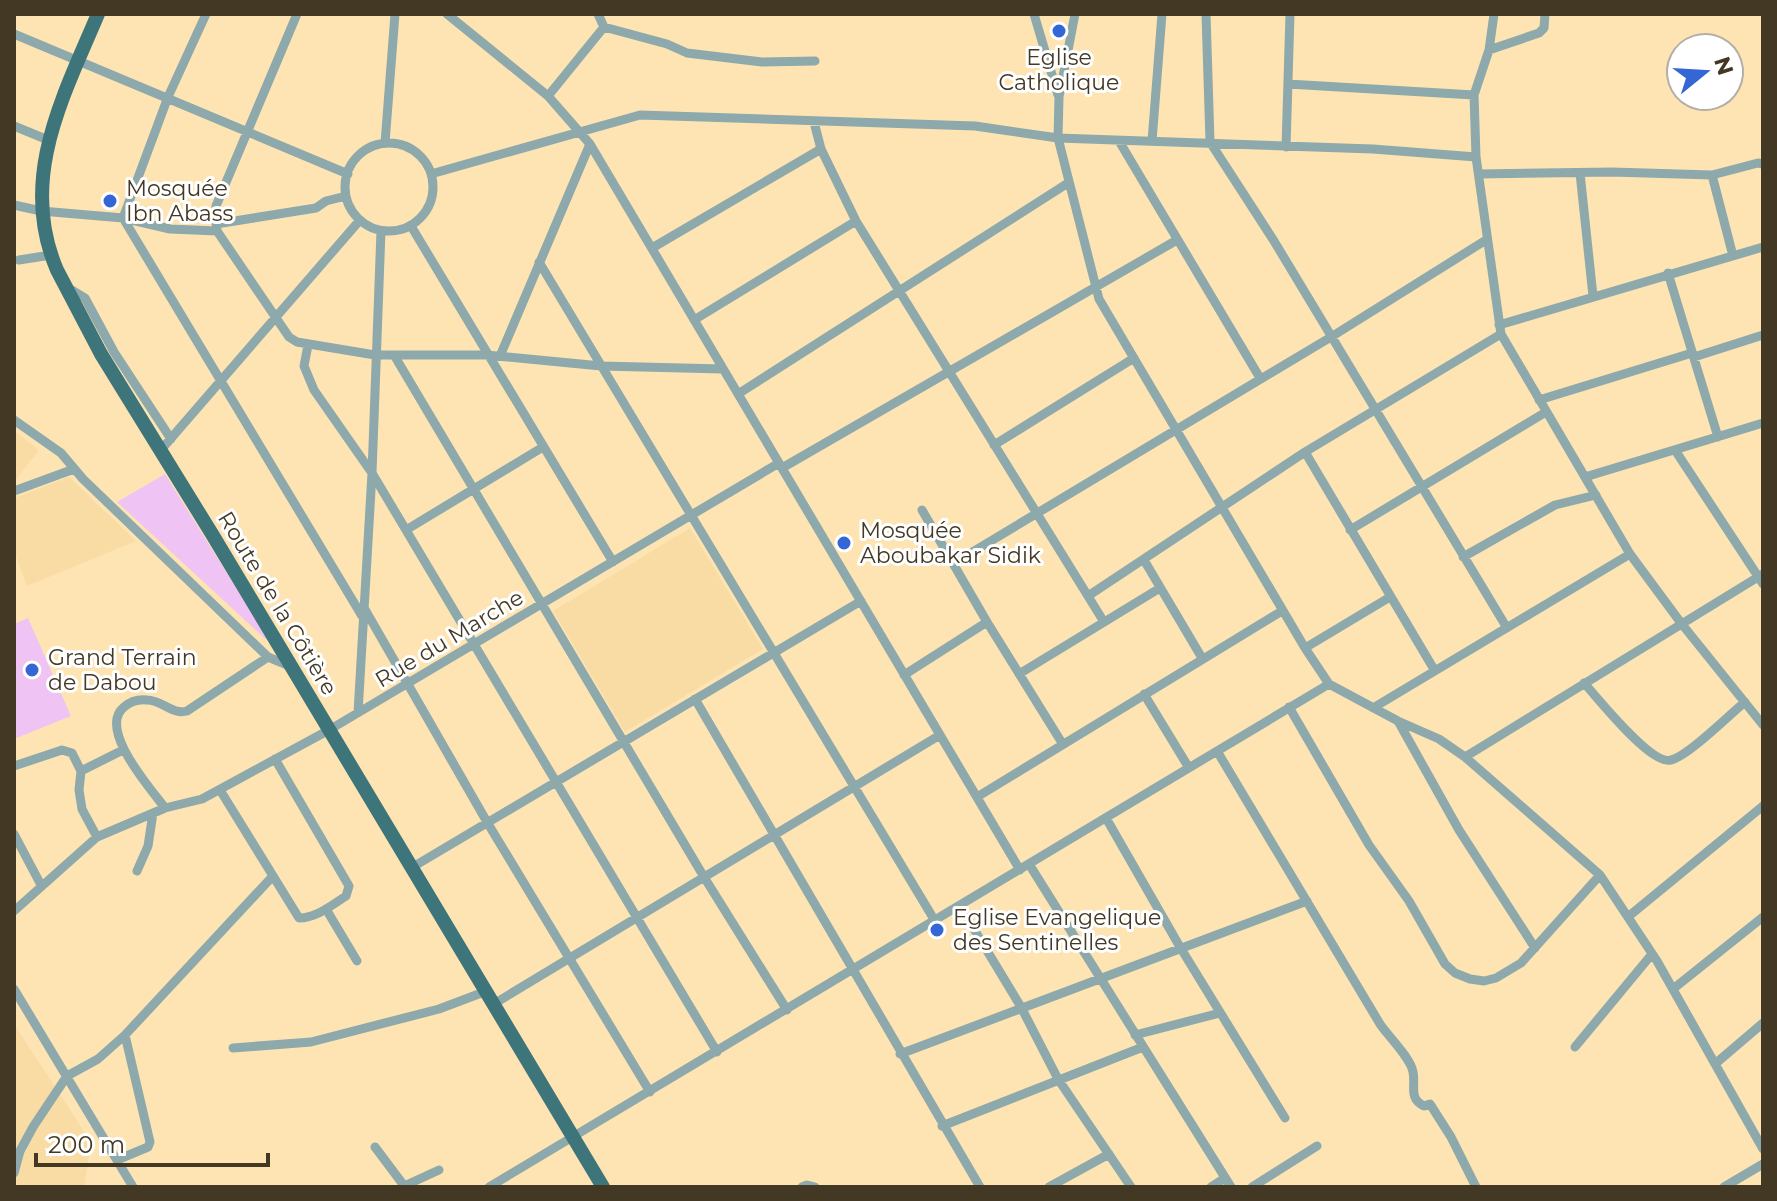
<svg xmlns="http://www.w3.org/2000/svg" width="1777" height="1201" viewBox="0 0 1777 1201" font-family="Montserrat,sans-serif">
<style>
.built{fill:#f9dca3}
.green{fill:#efc3f3}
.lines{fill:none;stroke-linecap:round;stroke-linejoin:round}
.minor{stroke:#8da9ac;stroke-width:9}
.primary{stroke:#3e757a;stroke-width:14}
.poi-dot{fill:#3466d5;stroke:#fff;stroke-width:3}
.labels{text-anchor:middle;stroke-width:6;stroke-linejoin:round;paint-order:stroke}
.poi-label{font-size:22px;fill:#423824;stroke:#fff;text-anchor:start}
.street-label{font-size:22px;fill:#423824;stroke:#fff}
</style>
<rect width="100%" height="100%" fill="#fee4b3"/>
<path class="built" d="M14,431L39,450L14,482Z
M69,477L136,541L27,586L14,551V498Z
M690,528L763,649L625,732L553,611Z
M14,1024L91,1142L84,1187H14Z"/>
<path class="green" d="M165,474L271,644L117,502Z
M28,618L71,716L14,739V624Z"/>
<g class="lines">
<path class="minor" d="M297,14L216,206L217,231L289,337L297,342L375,355H486L601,366L723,369
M447,14L548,96L590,144L1020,870
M598,14L604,27
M1034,14L1058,95
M1075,14L1059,97L1058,138L1099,299L1305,648L1329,684L1398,721L1439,739L1465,757L1600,875L1657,961L1763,1149
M1206,14L1210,142L1274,241L1507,628
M1494,14L1489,50L1474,95L1476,157L1501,334L1630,554L1681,623L1763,725
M14,34L348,174
M1489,50L1539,33L1544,28L1545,14
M1288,84L1474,95
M548,96L604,27L667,44L687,53L762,62L815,61
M814,122L821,149L856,221L1104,622
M14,126L48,140
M1119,141L1260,378
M1152,141L1162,14
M385,143L395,14
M345 187a44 44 0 1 1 88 0a44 44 0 1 1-88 0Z
M1286,147L1290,14
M1580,173L1593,296
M431,174L640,115L975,126L1058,138L1373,149L1476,157
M1479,174L1612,172L1712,175
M14,205L41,211L123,218L170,229L217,231
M123,218L362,616
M123,218L168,97L206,14
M216,224L316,208L326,201L346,196
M411,226L613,562
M652,248L821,149
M1733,256L1712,175L1758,163L1763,164
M19,260L51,255
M539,262L935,921
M1668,273L1718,437
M67,287L85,298L114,352L171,439
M694,320L856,221
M1499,325L1763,247
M308,345L304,366L314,390L372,473L717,1052
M394,355L704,877L787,1010
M500,356L590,144
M1694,357L1763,335
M738,394L1068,183
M1539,400L1692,353
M14,420L61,453L83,479L268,657L292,667
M994,445L1134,358
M1675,450L1763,584
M160,451L360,220
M1305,452L1435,671
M782,468L1177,240
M1585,477L1763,423
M14,491L74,469
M922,510L987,622L1062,743
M406,530L543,447
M1350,530L1546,412
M1463,557L1555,505L1596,495
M1144,560L1202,658
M954,563L1331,337L1486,240
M1088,596L1305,452L1501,334
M363,606L487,822L650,1092
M1305,648L1390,597
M1019,674L1160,588
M904,675L987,622
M1584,683C1598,698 1651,766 1671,760C1688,756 1729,715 1745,702
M1144,694L1189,768
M695,699L980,1187
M1289,707L1369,845L1409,901L1445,964L1455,973L1470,979L1484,981L1496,978L1521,963L1600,875
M1373,708L1630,554
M358,713L372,473L381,231
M1398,721L1459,830L1535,948
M1217,751L1380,1024C1388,1036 1411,1058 1413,1072C1416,1086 1408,1098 1424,1106L1430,1104L1451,1137L1476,1187
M1465,757L1763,574
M14,766L62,750L72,753L81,771L79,790L82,809L97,837
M81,771L123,750
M220,790L299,918C316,918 332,905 346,896L349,886L275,759
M977,797L1282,611
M165,808C151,789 97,729 124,707C131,701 138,699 147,700C162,700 172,715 187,711L268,657
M1106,818L1180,947L1285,1118
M14,834L41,885
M1029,864L1231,1187
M411,868L861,601
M137,871L148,846L153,813
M960,906L1021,1007L1058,1079L1131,1187
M326,909L357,961
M14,911L97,837L165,808L202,799L329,730L779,463
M1629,916L1763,806
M14,989L133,1187
M1673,989L1763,917
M492,1005L940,735
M1135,1035L1220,1013
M1575,1047L1652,954
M233,1048L311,1042L439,1009L484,992
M900,1054L1307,901
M1715,1064L1763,1023
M942,1126L1143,1047
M375,1147L405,1187
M117,1160L148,1147L150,1142L125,1035
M14,1173L20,1151L33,1127L67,1076L98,1059L125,1035L272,877
M402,1187L439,1170
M489,1187L1329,684
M802,1187L807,1185L815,1187
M1049,1187L1109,1154
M1211,1187L1225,1178
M1252,1187L1317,1146
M1724,1187L1763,1164"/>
<path class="primary" d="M98,14C63,97 18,179 57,270L101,354L212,534L603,1187"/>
</g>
<g class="poi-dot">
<circle cx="1059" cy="31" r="8"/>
<circle cx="110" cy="201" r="8"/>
<circle cx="844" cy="543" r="8"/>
<circle cx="32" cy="670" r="8"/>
<circle cx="937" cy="930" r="8"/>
</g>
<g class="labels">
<g class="poi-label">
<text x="1059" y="65" text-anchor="middle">Eglise<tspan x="1059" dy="25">Catholique</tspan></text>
<text x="126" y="196">Mosquée<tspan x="126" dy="25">Ibn Abass</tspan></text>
<text x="860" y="538">Mosquée<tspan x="860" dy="25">Aboubakar Sidik</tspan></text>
<text x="48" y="665">Grand Terrain<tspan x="48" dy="25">de Dabou</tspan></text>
<text x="953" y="925">Eglise Evangelique<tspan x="953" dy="25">des Sentinelles</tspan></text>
</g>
<g class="street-label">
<text transform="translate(278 603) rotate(59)" y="8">Route de la Côtière</text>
<text transform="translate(449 638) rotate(-31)" y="8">Rue du Marche</text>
</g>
</g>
<rect width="1777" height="1201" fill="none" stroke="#423824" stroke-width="32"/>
<g transform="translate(1705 72) rotate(72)"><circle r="38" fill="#ffffff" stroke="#b3afa7" stroke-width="2"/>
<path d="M0-6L14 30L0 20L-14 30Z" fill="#3466d5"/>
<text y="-12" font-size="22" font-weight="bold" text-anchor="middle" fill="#423824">N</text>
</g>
<path d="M36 1153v12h232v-12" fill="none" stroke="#423824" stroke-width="4"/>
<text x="48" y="1153" font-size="24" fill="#423824" stroke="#ffffff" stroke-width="6" paint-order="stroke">200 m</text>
</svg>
